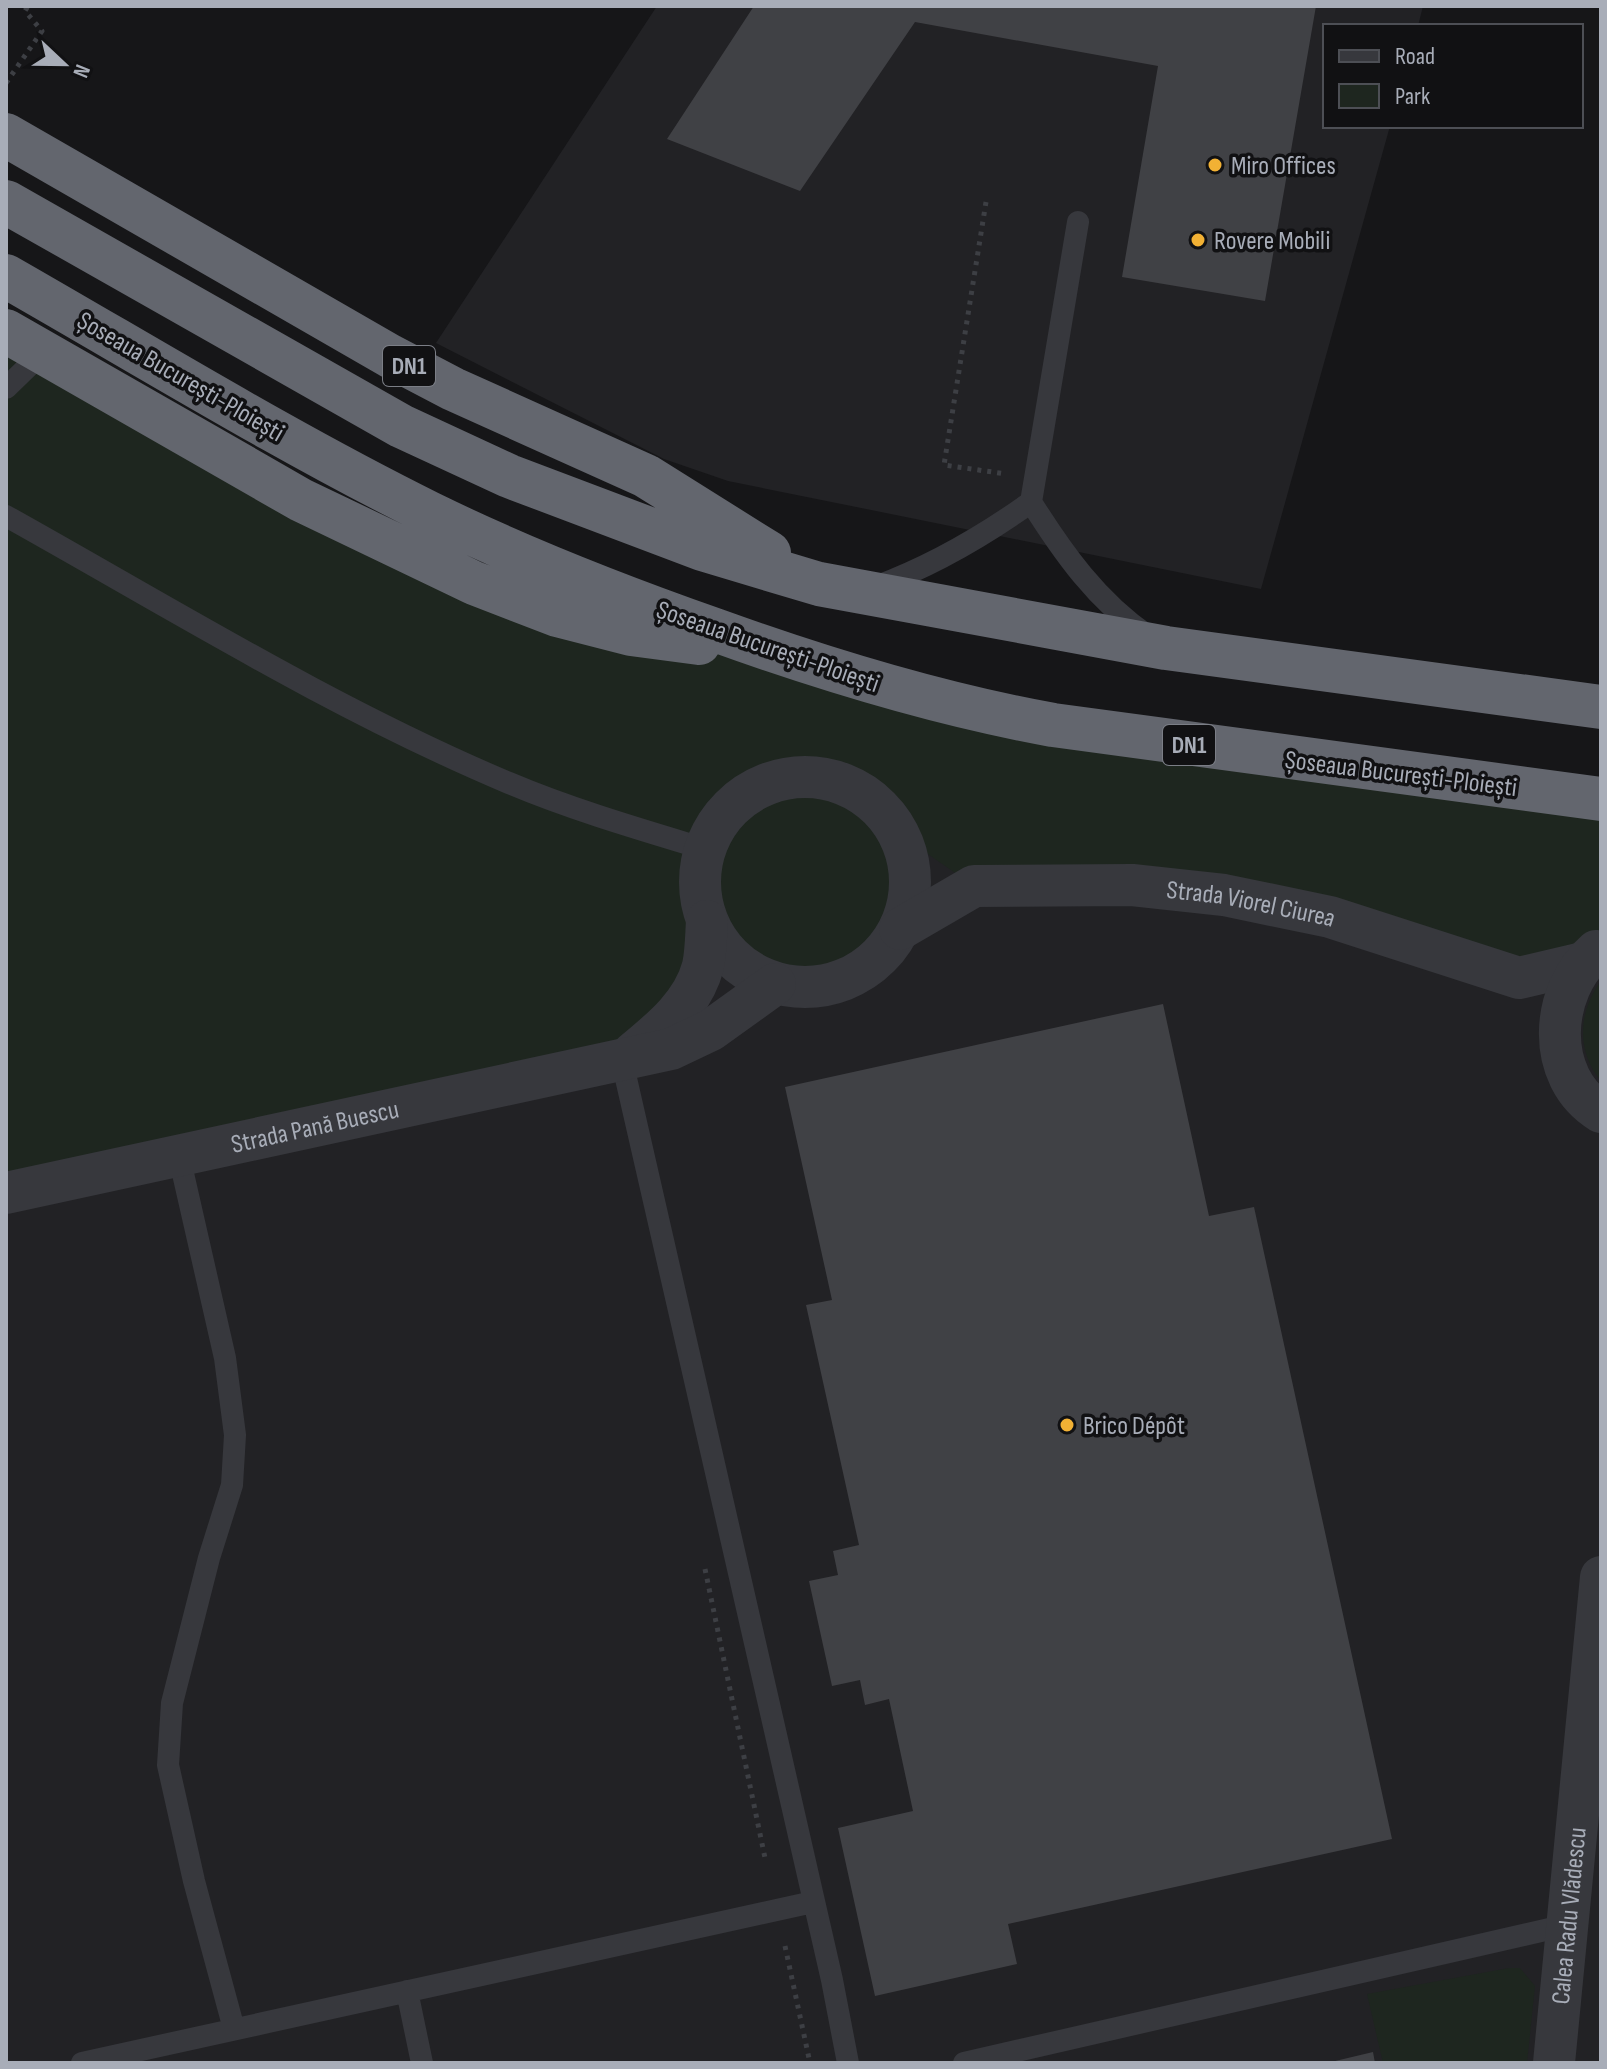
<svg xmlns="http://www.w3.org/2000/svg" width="1607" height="2069" viewBox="0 0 1607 2069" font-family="'Sofia Sans Condensed',sans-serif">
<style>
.built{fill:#222225}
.green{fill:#1e261f}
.building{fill:#404145}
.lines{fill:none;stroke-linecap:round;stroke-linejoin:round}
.path{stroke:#3d3f44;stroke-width:5;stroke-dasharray:4 6;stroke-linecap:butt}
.lane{stroke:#37383d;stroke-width:22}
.street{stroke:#37383d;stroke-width:42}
.highway{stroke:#63666e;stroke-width:44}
.poi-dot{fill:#f2b134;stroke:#111113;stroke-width:3}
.labels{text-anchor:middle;stroke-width:7;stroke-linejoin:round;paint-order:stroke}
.shield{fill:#111113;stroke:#7b7e86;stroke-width:2}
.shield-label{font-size:24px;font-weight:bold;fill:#a8adb8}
.poi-label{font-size:26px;fill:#a8adb8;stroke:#111113;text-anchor:start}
.street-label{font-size:26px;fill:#a8adb8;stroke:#111113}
</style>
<rect width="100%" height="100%" fill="#161618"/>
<path class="built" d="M657,6H1423L1418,26H1325V126H1390L1261,589L728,481L664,459L436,343Z
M6,331L405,551L912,694L1601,799V2063H6Z"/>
<path class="green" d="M6,331L405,551L912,694L1601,799V947L1574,976L1330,917L974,886L899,834L887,815L857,789L840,782L812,776L787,778L755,789L737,801L712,833L705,849L700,884L707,921L655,1035L6,1193Z
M718 882a87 87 0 1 1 174 0a87 87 0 1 1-174 0Z
M1601,981V1081C1576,1051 1578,1012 1601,981Z
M1509,1968H1520L1535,1986L1527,2063H1383L1367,1994Z"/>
<path class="building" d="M754,6H1316L1265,301L1122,277L1158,66L915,22L800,191L667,139Z
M1163,1004L1209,1216L1254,1207L1392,1839L1008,1924L1017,1964L875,1996L838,1828L913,1811L889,1699L865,1705L860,1680L832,1686L809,1581L838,1575L833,1551L859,1545L806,1305L832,1300L785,1087Z
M1373,2052L1375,2063H1331V2062Z"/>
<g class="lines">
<path class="path" d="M6,83L42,31L25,11L28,6
M986,202L944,465L1006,474
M705,1569L765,1858
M785,1946L810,2063"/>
<path class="lane" d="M1078,222L1031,502C1063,553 1097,601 1148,636
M6,388L43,352
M6,516C171,608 335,710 509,783C570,809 642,830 705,849
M875,587C932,566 982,537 1031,502
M622,1061L832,1980L848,2063
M179,1156L225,1358L235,1435L232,1485L209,1558L172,1703L168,1765L194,1881L234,2029
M407,1991L422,2063
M82,2063L813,1902
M964,2063L1567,1925"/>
<g class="street">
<circle cx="805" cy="882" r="105"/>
<path id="s1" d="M900,929L974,886L1132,885L1224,895L1330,917L1519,978L1583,963"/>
<path d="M1596,951C1550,991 1544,1077 1601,1112"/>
<path d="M633,1053C662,1029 693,1004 703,966C706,952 706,936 707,921"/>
<path id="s2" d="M6,1193L671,1049L711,1030L775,984"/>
<path id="s3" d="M1554,2063L1601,1577"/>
</g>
<path class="highway" d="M6,135L390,356L453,389L646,476L769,553
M6,202L401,426L509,476L702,549L819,584L1166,648L1601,707
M6,276C146,356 284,441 429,513C521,558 618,596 715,630C826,670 937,704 1053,725L1601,799
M6,331L301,500L474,583L557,615L631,634L699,643"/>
</g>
<g class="poi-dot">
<circle cx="1215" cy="165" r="8"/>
<circle cx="1198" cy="240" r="8"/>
<circle cx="1067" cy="1425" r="8"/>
</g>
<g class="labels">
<g class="shield">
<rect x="383" y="346" width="52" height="40" rx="6"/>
<rect x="1163" y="725" width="52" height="40" rx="6"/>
</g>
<g class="shield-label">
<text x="409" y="374">DN1</text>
<text x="1189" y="753">DN1</text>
</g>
<g class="poi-label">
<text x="1231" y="174">Miro Offices</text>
<text x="1214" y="249">Rovere Mobili</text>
<text x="1083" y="1434">Brico Dépôt</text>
</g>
<g class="street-label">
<text transform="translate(181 376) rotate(30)" y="9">Șoseaua București-Ploiești</text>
<text transform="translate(768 646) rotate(19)" y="9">Șoseaua București-Ploiești</text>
<text transform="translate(1401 773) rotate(7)" y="9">Șoseaua București-Ploiești</text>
<text dy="9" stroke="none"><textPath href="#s1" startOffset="364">Strada Viorel Ciurea</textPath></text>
<text dy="9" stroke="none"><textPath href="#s2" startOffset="316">Strada Pană Buescu</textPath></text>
<text dy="9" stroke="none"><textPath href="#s3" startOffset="148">Calea Radu Vlădescu</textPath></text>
</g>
</g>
<rect width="1607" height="2069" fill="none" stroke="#a8adb8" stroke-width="16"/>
<rect x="1323" y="24" width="260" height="104" fill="#111113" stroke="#4d4f55" stroke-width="2"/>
<rect x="1339" y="50" width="40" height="12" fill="#37383d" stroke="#4d4f55" stroke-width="2"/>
<text x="1395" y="64" font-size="24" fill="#a8adb8">Road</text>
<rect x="1339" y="84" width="40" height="24" fill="#1e261f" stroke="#4d4f55" stroke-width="2"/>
<text x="1395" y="104" font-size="24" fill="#a8adb8">Park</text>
<g transform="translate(64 64) rotate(112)" stroke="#111113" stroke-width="6" paint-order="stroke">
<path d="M0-6L14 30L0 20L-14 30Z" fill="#a8adb8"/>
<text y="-12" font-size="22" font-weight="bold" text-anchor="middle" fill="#a8adb8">N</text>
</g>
</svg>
